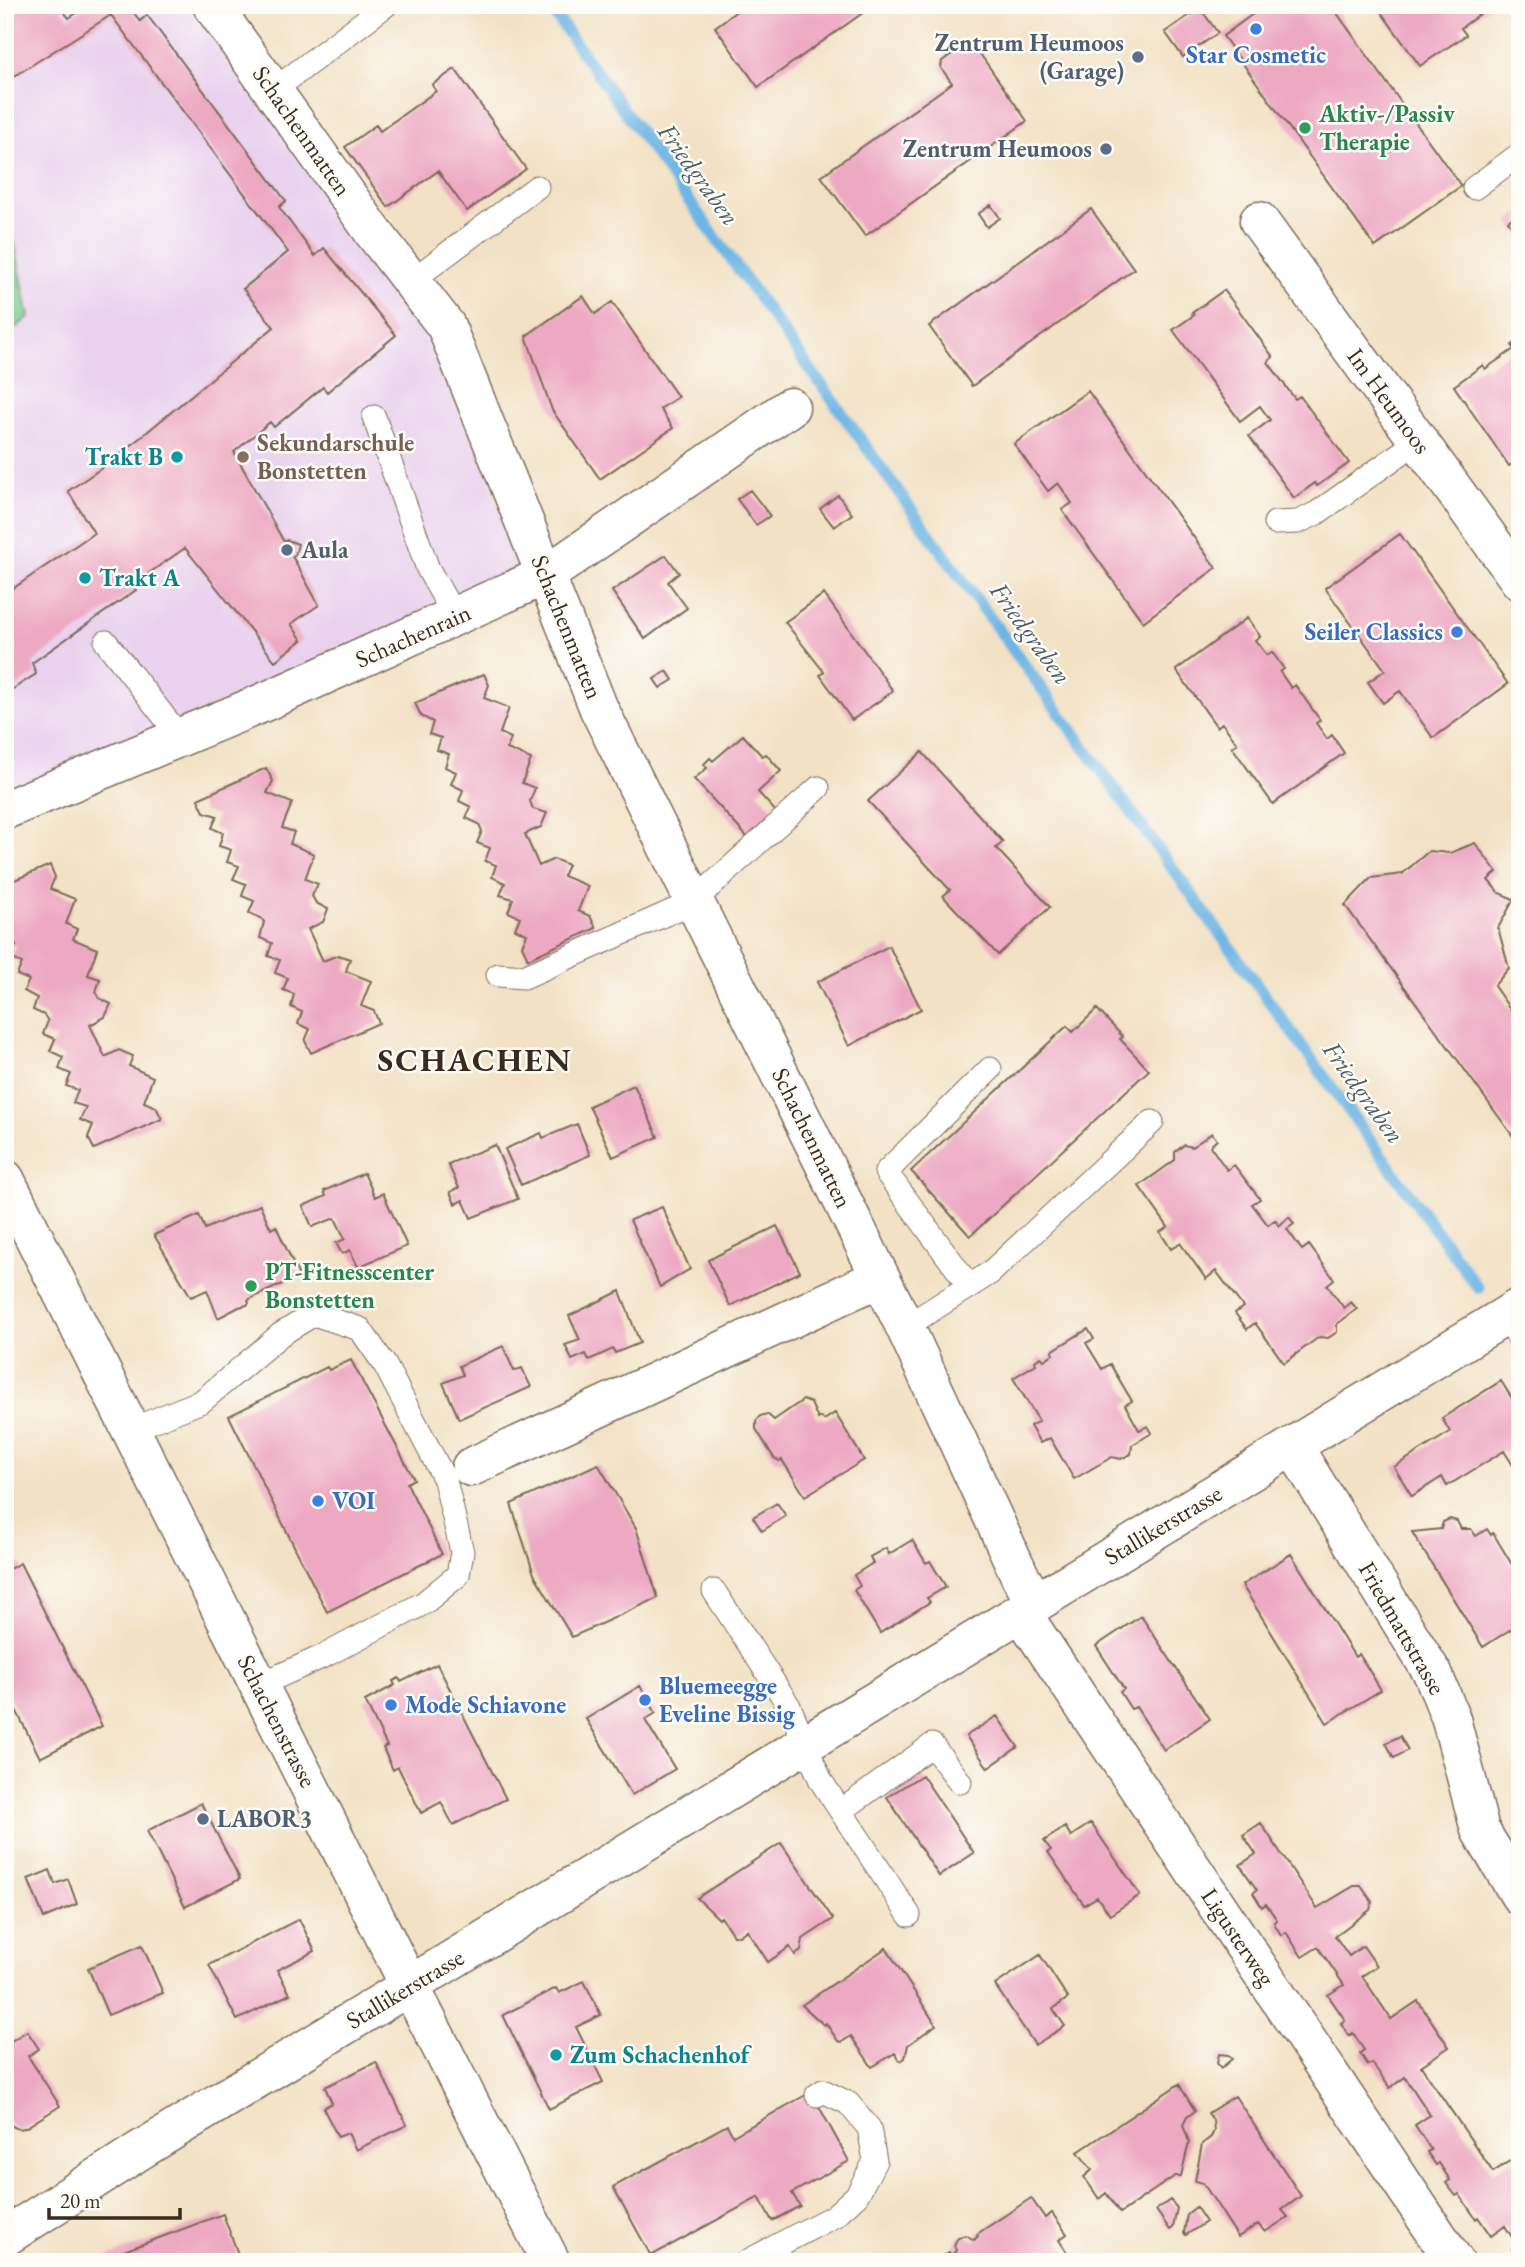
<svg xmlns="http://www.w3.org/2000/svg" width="1525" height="2267" viewBox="0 0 1525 2267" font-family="'EB Garamond',serif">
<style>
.built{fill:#e9d2ee}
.green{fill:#77cb8f;stroke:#597a56;stroke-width:2}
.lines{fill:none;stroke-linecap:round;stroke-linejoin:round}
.stream{stroke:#6db5e4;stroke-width:12}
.building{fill:#eda9c2}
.service-casing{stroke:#7b6a58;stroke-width:25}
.minor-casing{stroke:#7b6a58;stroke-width:41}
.tertiary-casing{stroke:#7b6a58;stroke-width:41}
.service{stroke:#fff;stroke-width:23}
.minor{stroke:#fff;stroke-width:38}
.tertiary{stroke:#fff;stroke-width:38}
.shop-dot{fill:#3f7fe0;stroke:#fdfcf7;stroke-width:2.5}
.service-dot{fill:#5c6f8a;stroke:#fdfcf7;stroke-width:2.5}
.leisure-dot{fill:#2e9e5b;stroke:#fdfcf7;stroke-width:2.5}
.culture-dot{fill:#0f9aa8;stroke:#fdfcf7;stroke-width:2.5}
.education-dot{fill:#8d6e63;stroke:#fdfcf7;stroke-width:2.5}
.labels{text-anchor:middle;stroke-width:5;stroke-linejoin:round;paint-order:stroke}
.service-label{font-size:24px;font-weight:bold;fill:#4e5e75;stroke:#fdfcf7;text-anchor:end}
.shop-label{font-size:24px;font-weight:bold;fill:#366cbe;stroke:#fdfcf7;text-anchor:start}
.leisure-label{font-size:24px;font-weight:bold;fill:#27864d;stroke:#fdfcf7;text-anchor:start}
.street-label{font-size:24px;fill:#3b2a1e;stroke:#fdfcf7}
.education-label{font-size:24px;font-weight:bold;fill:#785e54;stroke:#fdfcf7;text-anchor:start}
.culture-label{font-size:24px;font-weight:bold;fill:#0d838f;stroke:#fdfcf7;text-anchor:start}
.water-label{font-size:26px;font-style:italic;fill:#4c5b63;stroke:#fdfcf7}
.district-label{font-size:32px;font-weight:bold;letter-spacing:2px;fill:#3b2a1e;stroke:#fdfcf7}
</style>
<rect width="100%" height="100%" fill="#fdfcf7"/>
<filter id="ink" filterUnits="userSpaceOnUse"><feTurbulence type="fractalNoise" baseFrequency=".0143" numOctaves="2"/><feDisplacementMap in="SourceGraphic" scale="14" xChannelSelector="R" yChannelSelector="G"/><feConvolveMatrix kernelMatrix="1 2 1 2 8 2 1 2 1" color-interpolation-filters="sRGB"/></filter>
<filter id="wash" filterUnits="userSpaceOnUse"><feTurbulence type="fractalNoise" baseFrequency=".00686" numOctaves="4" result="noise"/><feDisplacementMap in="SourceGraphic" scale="28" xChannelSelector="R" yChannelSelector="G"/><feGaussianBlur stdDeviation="1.57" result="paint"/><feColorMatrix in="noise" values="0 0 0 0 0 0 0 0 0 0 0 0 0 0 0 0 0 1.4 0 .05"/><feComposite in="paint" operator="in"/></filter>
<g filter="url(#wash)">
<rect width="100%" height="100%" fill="#f2e1c4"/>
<path class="built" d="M5,5H190L265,102L439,342L523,572L5,796Z"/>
<path class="green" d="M5,232L15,245L29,317L5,336Z"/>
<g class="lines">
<path class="stream" d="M548,5L921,523L1478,1288"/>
</g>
<g id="blocks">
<path class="building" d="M5,5H58L69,18L89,5H128L140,21L147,15L286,201L279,207L315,256L324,248L396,335L327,392L323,387L274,427L270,422L234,452L284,542L287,540L298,544L295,555L292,556L319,605L291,624L302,640L275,661L185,548L132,585L136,590L32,663L36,674L5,694V594L94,533L68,491L112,461L274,327L243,289L288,252L111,15L5,82Z
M745,5H874L758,87L715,27Z
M1265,5H1331L1461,186L1375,247L1223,36Z
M1376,5H1492L1461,28L1466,35L1420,66Z
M1200,8L1218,33L1183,57L1165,32Z
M971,41L1027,121L865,236L821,176L952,83L941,68L942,61Z
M455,69L526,169L467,211L438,171L388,207L345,147L376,125L380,131L436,91L432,85Z
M991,205L1000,218L987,227L978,214Z
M1091,209L1134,269L972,386L929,326Z
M1520,213V237L1508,221Z
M1224,290L1273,357L1268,362L1295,399L1300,396L1349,463L1317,486L1315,483L1294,498L1249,436L1270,420L1260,406L1240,421L1173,330L1194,315L1192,313Z
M583,296L595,314L612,302L678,397L660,409L673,428L600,479L552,410L526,336Z
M1520,340V459L1509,466L1454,386L1483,365L1485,369L1514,349L1512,345Z
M1088,391L1216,568L1143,622L1062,510L1072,503L1058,483L1048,491L1014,444Z
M750,490L770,516L756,525L737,499Z
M838,495L852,514L834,527L820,509Z
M1400,534L1508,684L1433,738L1400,691L1383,703L1368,682L1385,670L1325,588Z
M666,555L679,573L668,582L687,608L645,639L612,591Z
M824,594L893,691L852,720L820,675L824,672L785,622Z
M1247,618L1260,636L1255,640L1267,655L1272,652L1284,669L1280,672L1291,688L1295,685L1320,720L1316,723L1327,739L1332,735L1344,753L1273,804L1232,747L1237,744L1231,735L1222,723L1217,727L1176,670Z
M667,671L673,680L660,688L654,679Z
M484,674L489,685L484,698L509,708L500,733L511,738L507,749L531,759L522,783L535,788L530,801L533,809L547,813L541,827L525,834L539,866L554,859L568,865L563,876L588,886L578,911L590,916L596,928L528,959L522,946L527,934L515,929L520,917L508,912L513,899L500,895L505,883L492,877L496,865L485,861L490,848L477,843L482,831L479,824L466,818L471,807L459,801L463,790L451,784L456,772L445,767L449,754L437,750L441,738L429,734L433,722L421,716L415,703Z
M743,735L762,756L766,754L781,771L758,792L777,813L749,839L694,779L707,768L704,764L710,758L713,761Z
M922,752L1003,842L996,848L1050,907L998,955L943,896L950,890L868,801Z
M266,768L273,781L267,793L292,803L282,828L294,832L290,844L314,854L305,879L318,884L312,896L316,903L328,909L323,922L308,929L323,961L338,955L350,959L346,971L371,981L361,1006L374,1011L379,1023L311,1053L305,1041L310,1029L298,1024L302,1012L291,1007L294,994L283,990L288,978L275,973L280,960L268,956L272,943L260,938L264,922L261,918L249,913L254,901L242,896L246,884L233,879L239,866L227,862L231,850L219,846L223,833L212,828L217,816L204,812L198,799Z
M1475,843L1497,872L1488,880L1499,893L1514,899L1498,928L1509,968L1494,986L1515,1016L1520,1014V1146L1345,905L1371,878L1402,874L1429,851L1450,853Z
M50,865L55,877L50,889L75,899L66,924L77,929L73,939L97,949L88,975L100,979L96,992L99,998L111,1004L105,1017L90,1025L105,1057L119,1050L133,1056L129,1066L153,1077L144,1102L156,1107L162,1119L94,1149L88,1137L93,1125L80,1120L86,1107L73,1103L78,1090L66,1086L71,1074L59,1069L63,1057L50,1051L55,1039L43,1034L48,1021L44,1015L33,1010L37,998L24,991L29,980L17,975L22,963L10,958L16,946L5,943V884Z
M889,946L921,1009L849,1046L817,982Z
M1097,1009L1123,1037L1120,1039L1149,1070L970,1236L911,1171L1067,1026L1073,1032Z
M634,1085L658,1137L613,1157L589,1106Z
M577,1124L590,1155L521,1185L505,1149L541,1133L543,1138Z
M1212,1133L1217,1140L1210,1146L1227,1170L1234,1165L1260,1199L1252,1204L1268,1225L1275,1220L1279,1226L1289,1217L1294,1224L1287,1229L1302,1250L1309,1245L1334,1279L1327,1285L1344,1308L1351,1302L1357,1309L1337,1324V1332L1328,1338L1319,1337L1284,1363L1255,1323L1247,1329L1235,1313L1243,1307L1216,1271L1206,1279L1180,1243L1171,1249L1160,1232L1168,1227L1139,1186L1175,1160V1152L1184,1145L1192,1147Z
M495,1145L518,1199L471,1218L463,1200L455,1204L450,1192L459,1188L448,1164Z
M364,1173L375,1197L383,1193L407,1246L358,1267L350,1250L342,1254L336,1243L345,1239L335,1218L312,1227L303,1206L326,1196L324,1191Z
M260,1205L271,1229L276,1226L299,1276L248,1300L249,1303L247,1305L239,1307L218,1318L207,1290L191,1297L154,1235L199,1215L205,1229Z
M662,1207L690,1269L660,1287L630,1220Z
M777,1226L800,1272L730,1306L708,1260Z
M620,1291L640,1343L615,1353L613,1349L589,1360L586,1354L572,1360L565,1345L580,1340L569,1316Z
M1088,1329L1094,1339L1086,1343L1102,1369L1110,1364L1132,1401L1125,1405L1139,1430L1148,1426L1152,1433L1132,1445L1131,1454L1121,1459L1112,1457L1074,1479L1050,1438L1040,1443L1030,1426L1039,1421L1013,1378L1036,1364L1035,1361L1041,1357L1044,1360L1053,1354L1052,1351Z
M503,1346L514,1371L522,1368L531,1387L459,1419L443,1383L463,1375L459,1366Z
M351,1360L414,1479L407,1483L442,1554L327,1612L229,1416L327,1367L329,1370Z
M1501,1381L1520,1411V1476L1504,1451L1447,1486L1442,1477L1412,1496L1394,1467L1450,1432L1442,1418Z
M803,1400L811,1403L818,1419L821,1417L824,1420L835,1413L864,1460L805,1496L782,1460L779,1461L774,1458L756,1429V1421L760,1416L767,1414L774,1420Z
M598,1464L636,1528L658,1598L572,1637L534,1574L511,1504Z
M777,1503L786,1516L762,1531L753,1517Z
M1450,1519L1457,1521L1461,1529H1471L1476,1536L1487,1529L1491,1535L1493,1533L1520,1578V1631L1511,1629L1483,1647L1412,1532L1441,1529L1443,1522Z
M912,1540L926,1563L930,1561L946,1587L927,1598L930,1602L880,1633L854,1590L860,1586L854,1575L873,1563L870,1557L886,1548L889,1554Z
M1291,1554L1355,1657L1359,1654L1381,1690L1327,1723L1242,1585Z
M20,1563L102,1726L40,1758L5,1688V1571Z
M1141,1616L1210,1719L1164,1750L1136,1707L1131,1709L1120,1692L1124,1689L1096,1646Z
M437,1664L506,1799L453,1825L441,1802L421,1813L398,1767L393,1770L383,1748L387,1746L365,1701L395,1685L393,1681L399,1678L401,1682Z
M640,1686L656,1713L645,1720L675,1769L632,1795L586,1719Z
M997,1716L1018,1747L988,1768L966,1736Z
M1400,1736L1408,1750L1394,1758L1386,1743Z
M922,1775L974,1853L939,1876L887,1797Z
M201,1803L240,1879L185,1907L147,1831Z
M1091,1823L1140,1895L1110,1915L1097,1897L1084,1905L1048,1852L1051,1850L1044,1841L1065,1827L1071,1836Z
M1261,1823L1317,1908L1354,1886H1361L1372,1902L1370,1910L1335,1936L1349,1956L1363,1946L1377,1966L1362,1976L1391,2019L1418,2001L1449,2047L1421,2066L1493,2172L1520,2154V2260L1512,2249L1517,2245L1505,2226L1491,2236L1478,2217L1476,2219L1459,2194L1456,2196L1446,2183L1450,2180L1439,2163L1436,2165L1427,2152L1431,2150L1415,2125L1430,2115L1405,2077L1390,2088L1372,2063L1368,2065L1360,2053L1364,2050L1353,2033L1349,2036L1341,2023L1345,2020L1328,1995L1344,1985L1318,1947L1302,1957L1286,1932L1281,1935L1274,1923L1277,1920L1266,1904L1262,1907L1253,1893L1257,1890L1240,1865L1256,1854L1243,1835Z
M781,1843L833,1919L803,1939L801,1951L795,1955L790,1947L768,1962L747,1930L739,1936L733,1935L721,1917L719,1919L697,1898Z
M50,1870L55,1884L68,1879L77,1904L44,1918L28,1879Z
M299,1919L315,1951L277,1970L290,1994L237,2020L209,1965Z
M142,1945L163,1993L108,2015L88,1968Z
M886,1948L936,2025L908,2045L905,2058L900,2061L895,2053L872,2067L851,2036L842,2042L838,2041L826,2023L824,2025L802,2005Z
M1040,1955L1068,1998L1053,2009L1065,2026L1035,2045L995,1985Z
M584,1981L601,2015L576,2027L603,2082L549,2109L503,2015L556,1988L559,1993Z
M27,2031L39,2049L28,2056L60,2106L25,2128L18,2129L12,2126L5,2116V2045Z
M1219,2054L1228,2055L1232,2059L1221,2068L1217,2063Z
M376,2062L407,2125L356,2150L348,2133L338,2137L323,2108L332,2103L325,2087Z
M1179,2084L1195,2111L1187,2117L1183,2125L1189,2142L1181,2176H1175L1120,2213L1106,2193L1099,2199L1091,2187L1084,2177L1092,2170L1078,2152Z
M811,2092L849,2161L792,2193L800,2206L774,2220L772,2221L759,2197L651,2256L613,2187L727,2125L733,2136Z
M1235,2096L1301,2196L1282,2210L1288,2217L1265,2232L1258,2224L1238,2237L1203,2183L1195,2181L1202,2144L1211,2137L1214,2131L1213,2120L1208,2113Z
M1031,2198L1045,2218L1052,2213L1067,2234L1059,2240L1072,2260L1069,2262H934L949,2252L951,2255L956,2251L954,2245L958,2237L966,2235L974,2240L978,2236L977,2234Z
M1170,2200L1177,2208L1173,2228L1170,2230L1156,2210Z
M1196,2207L1206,2222L1186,2235L1184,2233L1187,2214Z
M223,2214L241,2262H97V2261Z"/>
</g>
</g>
<g filter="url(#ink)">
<use href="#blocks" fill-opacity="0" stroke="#7b6a58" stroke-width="2"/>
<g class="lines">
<defs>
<path id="service" d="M274,90L386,5
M1474,188L1520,154
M411,281L537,187
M374,417L428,569L455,617
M1275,523L1298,522L1317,513L1418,441
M106,642L180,737
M498,975L524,977L693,902L818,788
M970,1287L886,1172L990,1069
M1504,1317L1520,1339
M905,1327L990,1273L1152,1122
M130,1430L202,1401L280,1335L314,1314L360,1329L385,1365L445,1480L462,1552L458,1575L424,1603L326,1655L259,1685
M714,1591L789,1706L821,1781L909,1915
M841,1811L932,1745L960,1782
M746,2262L834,2216L857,2195L875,2161L869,2128L848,2103L823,2091L817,2095"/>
<path id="minor" d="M212,5L374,233L446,326L599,709L905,1327L1021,1578L1036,1603
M1259,221L1520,581
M5,810L260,704L546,575L790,407
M1293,1446L1433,1674L1451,1719L1480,1830L1520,1896
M471,1467L879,1278
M1021,1612L1455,2262"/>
<path id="tertiary" d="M5,1179L397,1961L551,2262
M5,2237L139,2151L1520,1307"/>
</defs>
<use href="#service" class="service-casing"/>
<use href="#minor" class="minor-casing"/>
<use href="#tertiary" class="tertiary-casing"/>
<use href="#service" class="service"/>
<use href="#minor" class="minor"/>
<use href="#tertiary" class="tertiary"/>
</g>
</g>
<g class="shop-dot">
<circle cx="1256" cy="29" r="7"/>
<circle cx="1457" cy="632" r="7"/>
<circle cx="318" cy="1501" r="7"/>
<circle cx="645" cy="1700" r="7"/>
<circle cx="391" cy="1705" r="7"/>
</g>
<g class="service-dot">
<circle cx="1138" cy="57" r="7"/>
<circle cx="1106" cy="149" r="7"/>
<circle cx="287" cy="550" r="7"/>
<circle cx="203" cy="1819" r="7"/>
</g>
<g class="leisure-dot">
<circle cx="1305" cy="128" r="7"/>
<circle cx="251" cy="1286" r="7"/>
</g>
<g class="culture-dot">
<circle cx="177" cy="457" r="7"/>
<circle cx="85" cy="578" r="7"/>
<circle cx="556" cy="2055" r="7"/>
</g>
<circle class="education-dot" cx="243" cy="457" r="7"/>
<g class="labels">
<g class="service-label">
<text x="1124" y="51">Zentrum Heumoos<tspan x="1124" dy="28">(Garage)</tspan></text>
<text x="1092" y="157">Zentrum Heumoos</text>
<text x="301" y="558" text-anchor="start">Aula</text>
<text x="217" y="1827" text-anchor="start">LABOR3</text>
</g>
<g class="shop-label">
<text x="1256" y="63" text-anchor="middle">Star Cosmetic</text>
<text x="1443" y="640" text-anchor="end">Seiler Classics</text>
<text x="332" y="1509">VOI</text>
<text x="659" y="1694">Bluemeegge<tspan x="659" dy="28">Eveline Bissig</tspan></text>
<text x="405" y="1713">Mode Schiavone</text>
</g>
<g class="leisure-label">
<text x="1319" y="122">Aktiv-/Passiv<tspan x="1319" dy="28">Therapie</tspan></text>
<text x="265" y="1280">PT-Fitnesscenter<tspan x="265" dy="28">Bonstetten</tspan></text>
</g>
<g class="street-label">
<text transform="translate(302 131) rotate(55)" y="8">Schachenmatten</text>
<text transform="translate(1389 401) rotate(54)" y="8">Im Heumoos</text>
<text transform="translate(567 627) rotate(68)" y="8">Schachenmatten</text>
<text transform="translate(413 636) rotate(-24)" y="8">Schachenrain</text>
<text transform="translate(812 1138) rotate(64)" y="8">Schachenmatten</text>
<text transform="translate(1163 1525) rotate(-31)" y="8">Stallikerstrasse</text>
<text transform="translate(1402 1628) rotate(60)" y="8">Friedmattstrasse</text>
<text transform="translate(277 1721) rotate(63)" y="8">Schachenstrasse</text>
<text transform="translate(1238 1937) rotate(56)" y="8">Ligusterweg</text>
<text transform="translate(405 1989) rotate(-31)" y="8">Stallikerstrasse</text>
</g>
<g class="education-label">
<text x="257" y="451">Sekundarschule<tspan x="257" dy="28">Bonstetten</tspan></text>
</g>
<g class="culture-label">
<text x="163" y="465" text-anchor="end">Trakt B</text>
<text x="99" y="586">Trakt A</text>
<text x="570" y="2063">Zum Schachenhof</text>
</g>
<g class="water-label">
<text transform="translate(699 174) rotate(54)" y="9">Friedgraben</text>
<text transform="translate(1031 633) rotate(54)" y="9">Friedgraben</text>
<text transform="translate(1364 1092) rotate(54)" y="9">Friedgraben</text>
</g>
<g class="district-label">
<text x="475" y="1071">SCHACHEN</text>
</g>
</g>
<rect width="1525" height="2267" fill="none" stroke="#fdfcf7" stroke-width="28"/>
<path d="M49 2208v10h131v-10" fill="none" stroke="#3b2a1e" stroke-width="3.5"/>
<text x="60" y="2208" font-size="21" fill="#3b2a1e" stroke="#fdfcf7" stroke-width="5" paint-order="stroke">20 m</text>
</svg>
